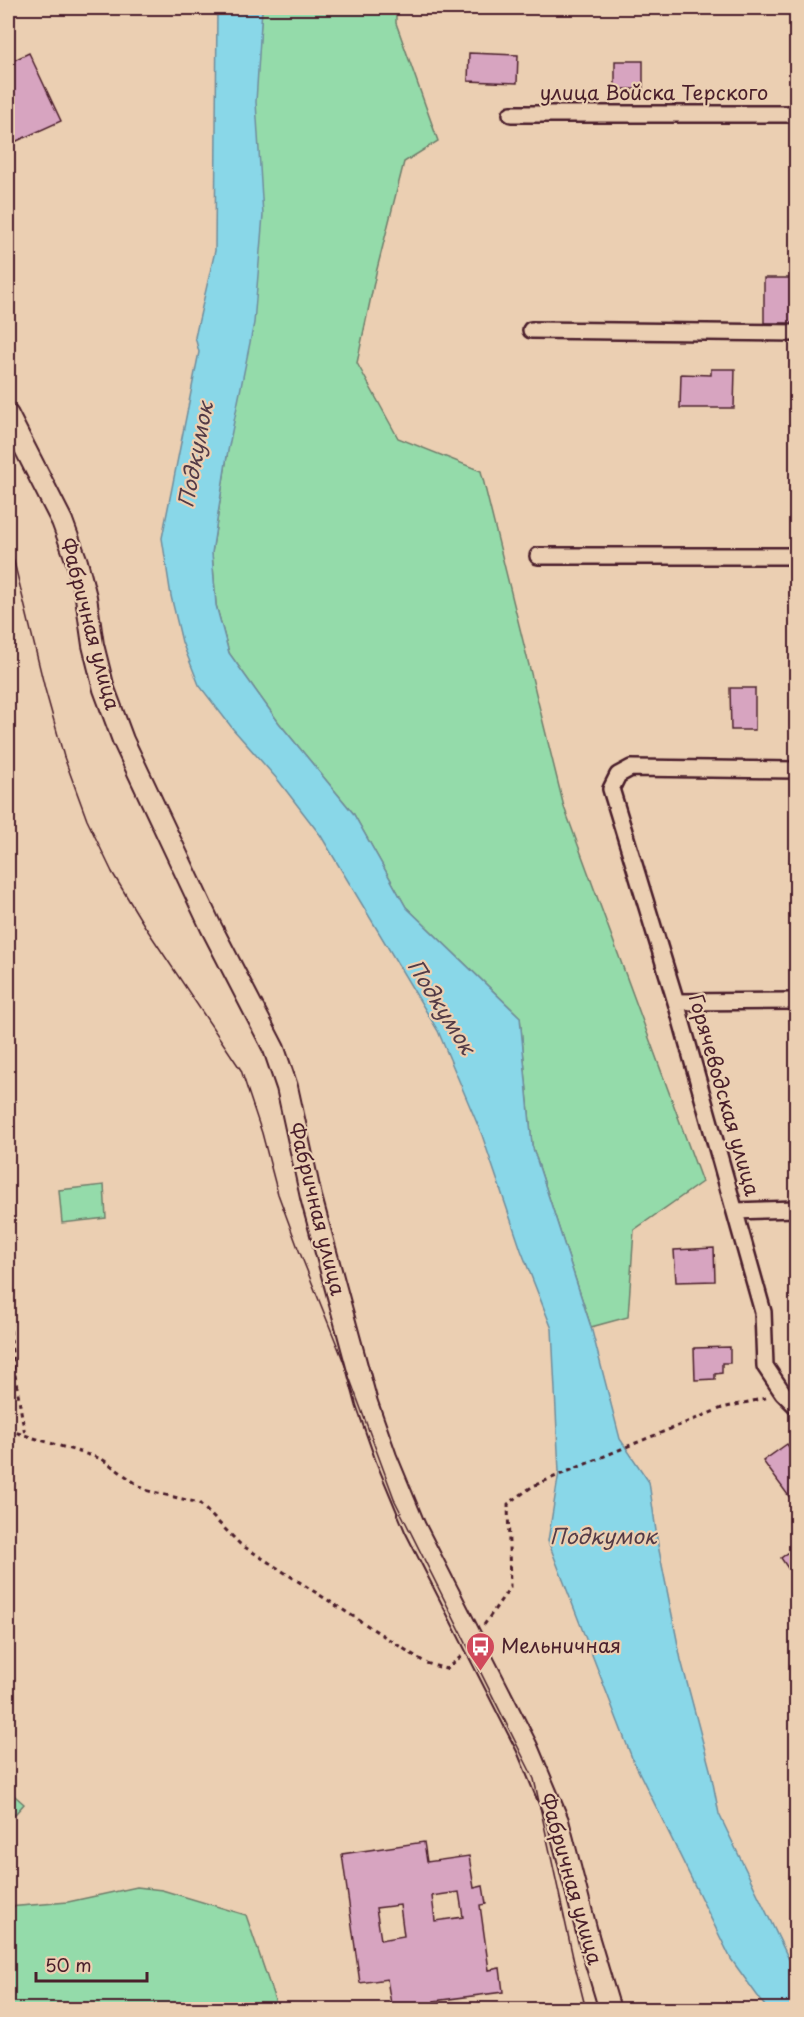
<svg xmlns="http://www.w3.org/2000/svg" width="804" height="2017" viewBox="0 0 804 2017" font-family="'Playpen Sans',sans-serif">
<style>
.green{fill:#94dbaa;stroke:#6f7d6a;stroke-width:1.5}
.water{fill:#89d7e8;stroke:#708d9c;stroke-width:1.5}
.building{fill:#d7a4c0;stroke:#4a1f2b;stroke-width:1.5;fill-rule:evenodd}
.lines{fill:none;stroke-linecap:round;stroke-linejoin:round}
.street-casing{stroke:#4a1f2b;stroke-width:20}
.secondary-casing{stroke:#4a1f2b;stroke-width:24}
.path{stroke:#4a1f2b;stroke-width:3;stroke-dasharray:4.5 4.5;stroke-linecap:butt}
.street{stroke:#ebcfb2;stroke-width:15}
.secondary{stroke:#ebcfb2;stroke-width:20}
.tram{stroke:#4a1f2b;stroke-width:1.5}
.labels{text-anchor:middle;stroke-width:4.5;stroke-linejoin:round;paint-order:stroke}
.street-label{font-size:20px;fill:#4a1f2b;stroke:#ebcfb2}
.poi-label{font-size:20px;fill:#4a1f2b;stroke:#ebcfb2;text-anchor:start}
.water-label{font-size:21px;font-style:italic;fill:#533b47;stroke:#ebcfb2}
</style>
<rect width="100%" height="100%" fill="#ebcfb2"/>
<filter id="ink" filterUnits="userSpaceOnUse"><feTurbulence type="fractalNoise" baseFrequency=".0167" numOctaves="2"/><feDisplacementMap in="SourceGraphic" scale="12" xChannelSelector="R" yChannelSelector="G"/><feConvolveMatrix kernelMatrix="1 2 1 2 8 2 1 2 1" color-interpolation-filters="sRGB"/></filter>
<g filter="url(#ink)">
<path class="green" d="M262,8H396V23L438,141L404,162L376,273L357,363L398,438L481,471L564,807L702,1182L634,1230L628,1317L591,1327L532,1145L520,1017L406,907L353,813L279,723L229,653L216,605L212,553L227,456Z
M104,1185L106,1218L62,1223L59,1190Z
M8,1790L24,1804L8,1822Z
M137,1887L162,1890L246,1915L278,2009H8V1907L68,1902Z"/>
<path class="water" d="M217,8H262L256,102L263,215L254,323L227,456L212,553L216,605L229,653L279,723L353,813L406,907L520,1017L532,1145L591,1327L620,1439L649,1482L658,1545L681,1660L711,1773L719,1814L796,1974V2009H767L731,1959L632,1758L548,1541L559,1472L552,1329L521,1250L482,1135L438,1031L321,836L278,780L233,729L199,685L182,642L171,596L162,538L199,352L195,337L215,251Z"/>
<path class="building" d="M29,53L61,121L8,145V63Z
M469,53L518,55L517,83L468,81Z
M615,61H643V89H615Z
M764,278H794L793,323H764Z
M711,369H735L734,408H680L681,374L711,375Z
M730,688H755V730H731Z
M714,1248L715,1281L676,1282L674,1250Z
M730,1347V1363H722V1373L715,1374V1379L695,1380L694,1348Z
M787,1444L796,1457V1506L763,1461Z
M796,1547V1580L781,1558Z
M424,1842L427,1862L469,1856L474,1888L483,1886L486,1904L480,1905L489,1970L500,1968L503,1992L434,2001L436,2010H392L387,1979L360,1983L342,1854ZM459,1892L463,1917L435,1921L432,1896ZM400,1905L404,1936L381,1940L376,1908Z"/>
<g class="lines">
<defs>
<path id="street" d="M511,114H796
M531,330L796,333
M538,556H796
M796,770L631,768L618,775L611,789L676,1002L763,1312L765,1366L783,1393L796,1406
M676,1002L796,1001
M735,1211L796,1209"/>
<path id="secondary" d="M8,415L62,521L77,562L86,597L93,645L104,689L123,740L211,927L274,1049L287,1087L311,1197L367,1403L386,1457L415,1527L527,1747L558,1821L589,1940L610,2010"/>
</defs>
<use href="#street" class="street-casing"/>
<use href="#secondary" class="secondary-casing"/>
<path class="path" d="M8,1303L13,1363L25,1435
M8,1430L102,1459L145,1490L199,1503L240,1544L426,1663L446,1669L463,1655
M484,1625L510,1587L508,1504L533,1486L626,1447L722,1408L770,1397"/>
<use href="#street" class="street"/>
<use href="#secondary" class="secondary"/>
<path class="tram" d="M8,537L45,689L64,757L87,820L112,872L144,925L241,1070L262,1133L278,1194L298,1248L341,1355L395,1501L534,1779L574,1962L586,2010"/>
</g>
</g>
<defs>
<symbol id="bus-pin" viewBox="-11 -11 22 30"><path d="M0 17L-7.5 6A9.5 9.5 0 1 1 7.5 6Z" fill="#d1495b" stroke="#ebcfb2"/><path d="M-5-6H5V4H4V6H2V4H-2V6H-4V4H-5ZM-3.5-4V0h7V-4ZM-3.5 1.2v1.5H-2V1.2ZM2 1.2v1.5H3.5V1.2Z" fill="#fff"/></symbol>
</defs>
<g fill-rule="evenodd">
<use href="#bus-pin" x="464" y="1630" width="33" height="45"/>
</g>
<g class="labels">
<g class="street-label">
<text x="654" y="100">улица Войска Терского</text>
<text transform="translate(90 624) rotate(75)" y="7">Фабричная улица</text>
<text transform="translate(724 1095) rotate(74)" y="7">Горячеводская улица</text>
<text transform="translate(317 1209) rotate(76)" y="7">Фабричная улица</text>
<text transform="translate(571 1879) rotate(74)" y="7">Фабричная улица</text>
</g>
<g class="poi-label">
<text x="501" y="1653">Мельничная</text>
</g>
<g class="water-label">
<text transform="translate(196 455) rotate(-79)" y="7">Подкумок</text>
<text transform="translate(441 1007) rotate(58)" y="7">Подкумок</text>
<text x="603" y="1544">Подкумок</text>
</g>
</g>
<rect width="804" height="2017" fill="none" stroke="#ebcfb2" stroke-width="30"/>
<rect x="15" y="15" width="774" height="1987" fill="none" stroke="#4a1f2b" stroke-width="2" filter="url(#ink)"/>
<path d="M36 1972v9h111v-9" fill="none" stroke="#4a1f2b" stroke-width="3"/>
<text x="45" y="1972" font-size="18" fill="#4a1f2b" stroke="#ebcfb2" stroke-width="4.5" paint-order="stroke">50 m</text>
</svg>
